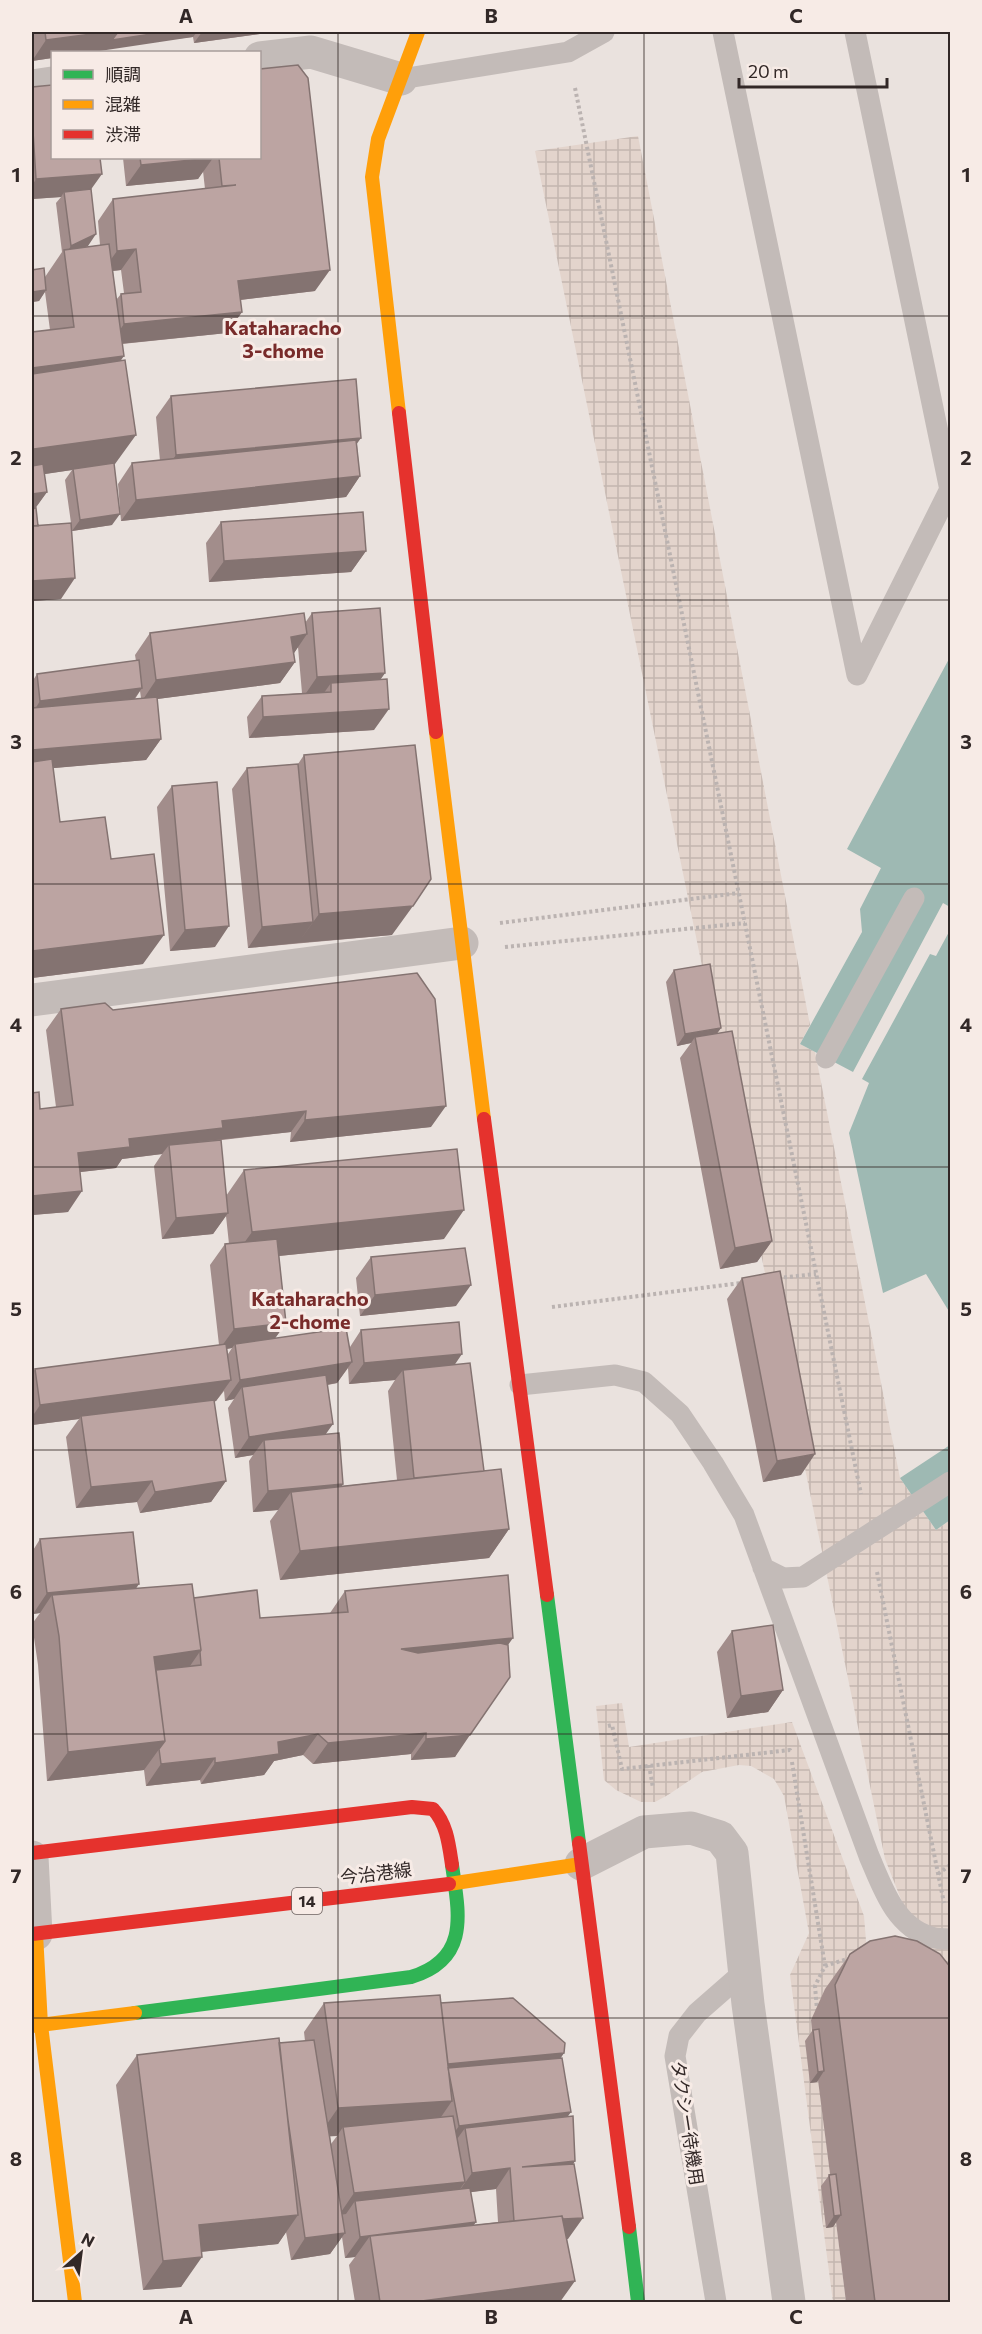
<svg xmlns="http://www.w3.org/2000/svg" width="982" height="2334" viewBox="0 0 982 2334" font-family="Commissioner,'Noto Sans JP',sans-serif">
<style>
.plaza{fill:url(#plaza-grid)}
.water{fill:#9eb9b3}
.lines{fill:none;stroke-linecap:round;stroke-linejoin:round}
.path{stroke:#bbb3b1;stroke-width:4;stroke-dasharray:3 3;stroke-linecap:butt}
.lane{stroke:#c3bbb8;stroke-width:21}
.street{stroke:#c3bbb8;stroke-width:33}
.fast{stroke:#30b455;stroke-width:14}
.slow{stroke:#ff9f0a;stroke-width:14}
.jam{stroke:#e5322d;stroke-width:14}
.wall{fill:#a28d8b;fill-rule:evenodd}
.shaded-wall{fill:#847371}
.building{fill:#bca4a2;stroke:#847371;stroke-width:1.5}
.grid{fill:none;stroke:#322827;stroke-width:1.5;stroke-opacity:0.55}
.labels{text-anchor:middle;stroke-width:6;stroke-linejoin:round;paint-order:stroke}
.shield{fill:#f7ebe6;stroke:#6d6260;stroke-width:1.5}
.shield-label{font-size:16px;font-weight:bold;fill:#322827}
.street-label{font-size:18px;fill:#322827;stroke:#f7ebe6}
.neighbourhood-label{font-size:20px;font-weight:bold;fill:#782b2a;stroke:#f7ebe6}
.neatline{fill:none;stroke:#322827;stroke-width:2}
.grid-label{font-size:20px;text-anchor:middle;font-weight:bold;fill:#322827}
</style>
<defs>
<pattern id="plaza-grid" width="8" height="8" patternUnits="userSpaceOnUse" patternTransform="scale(1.5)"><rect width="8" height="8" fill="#e3d4cc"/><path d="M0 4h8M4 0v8" fill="none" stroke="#c3b6af"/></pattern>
</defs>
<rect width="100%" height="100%" fill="#eae2de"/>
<path class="plaza" d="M638,136L810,1025L800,1044L815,1052L900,1478L936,1530L950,1520V2120L912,1927L885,1859L535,151Z
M622,1703L629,1747L792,1722L864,1916L867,1953L811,2020L846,2302H833L790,1975L809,1933L784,1796L774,1779L751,1766L739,1765L702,1772L668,1795L655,1802H641L616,1790L604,1780L596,1706Z"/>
<path class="water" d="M950,657V907L943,903L853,1072L800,1044L862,932L860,909L881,868L847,849Z
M950,930V1313L926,1274L883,1293L849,1133L869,1083L862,1079L930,954L936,956Z
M950,1445V1520L936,1530L900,1478Z"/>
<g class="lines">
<path class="path" d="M575,88L861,1494
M500,923L739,893
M505,947L745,923
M778,1278L816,1274
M552,1307L741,1283
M877,1572L944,1903
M608,1726L612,1725L622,1769L790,1750L791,1752
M792,1762L825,1966L815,1986L817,2010
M649,1765L653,1788
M938,1874L950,1865
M825,1966L847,1959"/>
<path class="lane" d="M723,32L857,675L950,489
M855,32L950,490
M401,79L568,52L604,32
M826,1058L914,898
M520,1385L615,1375L644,1382L680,1414L713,1463L744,1515L869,1856C882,1886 895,1927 931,1937C937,1939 945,1939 950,1939
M763,1568L783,1578L803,1577L950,1482
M716,2302L675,2056L679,2036L697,2013L745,1971"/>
<path class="street" d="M260,58L311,52L401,79
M32,86L52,83
M32,1000L462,943
M32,1857L36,1934
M581,1864L644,1832L691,1828L720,1837L732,1853L748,2004L789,2302"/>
<path class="fast" d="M547,1595L579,1843
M135,2013L411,1977C470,1959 459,1914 452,1865
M629,2227L638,2302"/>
<path class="slow" d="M399,413L372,177L378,139L418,32
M436,732L484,1119
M449,1884L581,1864
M36,1934L41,2025L75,2302
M32,2026L135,2013"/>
<path class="jam" d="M399,413L436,732
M484,1119L547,1595
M579,1843L629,2227
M32,1853L412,1807L433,1809C447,1824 449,1845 452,1865
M32,1934L449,1884"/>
</g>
<path class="wall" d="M32,32H275L194,43L193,37L52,52V58L32,61Z
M32,87L91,190L88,246L86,247L100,245L98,221L113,199L205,189L203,171L198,179L126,186L123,158H260L315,291L240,300L242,312L227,333L122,344L121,361L115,464H114L112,525L72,531L61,599L32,601V332L50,330L45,292L39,301L32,302V270L45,277L62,252L56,203L61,197L32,199ZM121,270L124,293L121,294L116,300L113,271ZM72,470L65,480L71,523L38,526L35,508L47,492L44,474Z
M171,396L357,445L360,476L346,497L121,521L118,484L132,463L160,461L156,417Z
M221,522L366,551L351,572L209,582L206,543Z
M312,613L385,673L380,680L374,730L249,738L247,717L262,696L302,693L298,647L294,653L295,662L280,683L157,699L161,739L146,760L53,768L60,822L111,859L143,964L32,978V682L37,674L136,661L135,655L150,633L305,623ZM140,691L141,698L135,699Z
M304,755L392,935L248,948L232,789L247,768L298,764Z
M172,786L215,947L170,951L157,807Z
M674,970L721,1028L717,1033L772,1241L757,1262L720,1269L680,1058L691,1043L677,1046L666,982Z
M61,1009L113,1010L431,1127L290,1142L291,1132L214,1141L226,1196L244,1170L444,1239L279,1256L286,1323L275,1338L350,1347L361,1330L455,1364L484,1471L509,1529L489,1558L280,1580L270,1521L278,1510L253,1512L249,1461L253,1455L235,1458L228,1408L234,1399L225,1401L224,1391L216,1401L214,1402L226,1481L211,1502L140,1513L137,1502L76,1508L66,1437L79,1419L32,1425V1374L35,1369L219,1345L210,1265L225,1244H229L226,1216L213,1234L162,1239L154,1166L162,1154L122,1159L116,1168L80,1172L68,1212L32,1215V1093L40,1109L56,1107L46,1030ZM232,1348L228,1354L227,1349ZM348,1368L349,1384L395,1380L388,1391L397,1480L342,1486L343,1484L326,1434L328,1385L337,1383Z
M371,1257L456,1306L360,1316L356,1278Z
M742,1278L801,1475L763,1482L727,1299Z
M40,1539L136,1588L194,1598L260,1618L330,1613L345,1591L508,1644L455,1757L411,1760V1754L313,1764L303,1755L274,1761L264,1775L201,1784L200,1780L146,1786L144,1770L47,1781L38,1665L32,1624L40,1613L33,1614L32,1606V1552Z
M732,1631L783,1690L768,1712L727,1718L717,1652Z
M850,1954L951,2302H846L836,2222L833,2227L826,2228L821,2186L830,2174L818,2080L817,2082L810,2083L805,2041L812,2031L811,2020L825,1989Z
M324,2003H441L564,2053L560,2058L568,2117L575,2161L573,2164L568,2239H567L560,2302H355L349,2265L355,2257L345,2258L342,2237L330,2254L291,2260L286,2232L278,2244L201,2252L181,2287L143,2290L116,2085L137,2055L305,2041L304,2032ZM330,2136H337L331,2144ZM496,2189L498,2222L474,2225L470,2192Z"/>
<path class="shaded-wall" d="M107,32L158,33L159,32H197L193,37L93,52H52V58L32,61L46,40Z
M202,32H275L194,43Z
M213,158L198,179L126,186L141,165Z
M102,174L87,195L64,192L61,197L32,199V186L36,179Z
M96,234L88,246L65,256V255L71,246Z
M136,249L121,270L102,272L117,251Z
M330,270L315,291L223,302L238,281Z
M46,290L39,301L32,302V292Z
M242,312L227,333L109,345L124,324Z
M124,356L103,385L32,395V368Z
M136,435L115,464L73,470V469L72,470L32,476V449Z
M361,438L346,459L161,476L176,455Z
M360,476L346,497L121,521L136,500Z
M47,492L32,513V494Z
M120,514L112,525L72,531L80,520Z
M366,551L351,572L209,582L224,561Z
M75,578L61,599L32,601V581Z
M307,634L292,656L291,637Z
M295,662L280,683L142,701L156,680Z
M385,673L370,694L331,692V683L321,697L302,699L317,677Z
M142,688L127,709L32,714L40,701Z
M389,709L374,730L249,738L263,717Z
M161,739L146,760L32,770V750Z
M413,906L392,935L298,943L319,914Z
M313,922L298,943L248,948L262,927Z
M229,926L215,947L170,951L185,930Z
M164,935L143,964L32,978V951Z
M721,1028L713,1039L695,1037L691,1043L677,1046L685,1034Z
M446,1106L431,1127L290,1142L305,1120Z
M306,1111L291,1132L169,1145L162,1154L122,1159L116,1168L63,1174L78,1153L129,1139L222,1121Z
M82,1191L68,1212L32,1215V1196Z
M464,1210L444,1239L231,1261L252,1232Z
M228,1213L213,1234L162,1239L176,1218Z
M772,1241L757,1262L720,1269L735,1248Z
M471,1285L456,1306L360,1316L375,1295Z
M286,1323L271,1344H235L232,1348L219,1350L234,1329Z
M462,1354L447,1376L403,1370L395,1380L349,1384L364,1363Z
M352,1362L337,1383L244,1398L242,1387L234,1399L225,1401L240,1380Z
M231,1380L216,1401L82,1419L81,1416L79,1419L32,1425V1417L40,1405Z
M333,1424L318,1445L264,1440L253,1455L235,1458L249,1437Z
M815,1454L801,1475L763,1482L777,1461Z
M152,1481L137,1502L76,1508L91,1487Z
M226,1481L211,1502L140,1513L155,1492Z
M343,1484L329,1505L291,1492L278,1510L253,1512L268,1491Z
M509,1529L489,1558L280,1580L300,1551Z
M139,1584L125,1605L52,1595L40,1613L33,1614L47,1593Z
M513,1638L498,1659L387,1670L401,1649Z
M201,1650L181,1679L151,1684L154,1657Z
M783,1690L768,1712L727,1718L741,1696Z
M426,1733L411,1754L313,1764L328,1743Z
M318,1734L303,1755L274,1761L264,1775L201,1784L215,1763L278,1742Z
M470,1735L455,1757L411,1760L426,1739Z
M165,1741L144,1770L47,1781L68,1752Z
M215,1758L200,1780L146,1786L161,1764Z
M564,2053L550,2074L451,2083L446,2064Z
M824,2071L817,2082L810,2083L818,2072Z
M452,2101L432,2130L343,2127L337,2136L318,2137L338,2108Z
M571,2112L556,2133L465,2128L452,2146L444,2147L459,2126Z
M575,2161L561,2182L522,2167Z
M510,2168L496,2189L457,2194L472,2173Z
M465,2182L450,2203L355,2201L346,2214L339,2215L354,2193Z
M298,2215L278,2244L179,2254L199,2225Z
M841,2215L833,2227L826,2228L834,2216Z
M583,2218L568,2239L500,2244L515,2223Z
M476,2222L461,2244L370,2236L355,2257L345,2258L360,2237Z
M345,2233L330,2254L291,2260L305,2238Z
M202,2257L181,2287L143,2290L163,2261Z
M575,2281L560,2302H414Z"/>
<path class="building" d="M45,32H107L46,40Z
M118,32H158V33L112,40Z
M298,65L308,78L330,270L238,281L242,312L124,324L121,294L141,292L136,249L117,251L113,199L236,185L222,186L219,158H260V69Z
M52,85V158H100L102,174L36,179L32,116V87Z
M140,158H212L141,165Z
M91,189L96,234L71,246L64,192Z
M109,244L124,356L32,368V332L74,327L64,250Z
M44,268L46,290L32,292V270Z
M125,360L136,435L34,449H32V374Z
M356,379L361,438L176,455L171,396Z
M356,440L360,476L136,500L132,463Z
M114,463L120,514L80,520L73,469Z
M43,464L47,492L32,494V466Z
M36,508L38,526H32V509Z
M363,512L366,551L224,561L221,522Z
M71,523L75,578L32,581V526Z
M380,608L385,673L317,677L312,613Z
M304,613L307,634L291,637L295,662L156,680L150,633Z
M139,660L142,688L40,701L37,674Z
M387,679L389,709L263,717L262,696L331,692V683Z
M157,697L161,739L32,750V708Z
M415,745L431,879L413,906L319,914L304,755Z
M52,759L60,822L105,817L111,859L154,854L164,935L32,951V762Z
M298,764L313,922L262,927L247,768Z
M217,782L229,926L185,930L172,786Z
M710,964L721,1028L685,1034L674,970Z
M417,973L435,999L446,1106L305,1120L306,1111L222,1121L223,1128L129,1139L130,1147L78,1153L82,1191L32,1196V1093L39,1092L40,1109L73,1105L61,1009L105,1003L113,1010Z
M732,1031L772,1241L735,1248L695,1037Z
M221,1140L228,1213L176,1218L169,1145Z
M457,1149L464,1210L252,1232L244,1170Z
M277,1239L286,1323L234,1329L225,1244Z
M465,1248L471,1285L375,1295L371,1257Z
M780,1271L815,1454L777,1461L742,1278Z
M459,1322L462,1354L364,1363L361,1330Z
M346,1328L352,1362L240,1380L235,1344Z
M226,1344L231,1380L40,1405L35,1369Z
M470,1363L484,1471L414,1478L403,1370Z
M326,1375L333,1424L249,1437L242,1387Z
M214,1400L226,1481L155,1492L152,1481L91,1487L81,1416Z
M339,1433L343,1484L268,1491L264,1440Z
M501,1469L509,1529L300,1551L291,1492Z
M133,1532L139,1584L47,1593L40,1539Z
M508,1575L513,1638L401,1649L418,1653L500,1643L508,1645L510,1677L470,1735L426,1739V1733L328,1743L318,1734L278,1742L279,1754L215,1763V1758L161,1764L159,1749L165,1741L156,1670L201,1665L200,1652L201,1650L194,1598L257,1590L260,1618L348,1612L345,1591Z
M192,1584L201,1650L154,1657L165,1741L68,1752L59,1636L52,1595Z
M773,1625L783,1690L741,1696L732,1631Z
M895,1936L917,1941L940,1954L951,1968V2302H875L835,1985L850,1954L870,1941Z
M440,1995L452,2101L338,2108L324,2003Z
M513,1998L565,2043L564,2053L448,2064L441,2003Z
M819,2029L824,2071L818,2072L813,2030Z
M279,2038L298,2215L199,2225L202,2257L163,2261L137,2055Z
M314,2040L345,2233L305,2238L288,2120L279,2043Z
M562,2058L571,2112L459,2126L448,2068Z
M453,2116L465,2182L354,2193L343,2127Z
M573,2116L575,2161L522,2167L574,2164L583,2218L563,2219L562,2216L514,2221L510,2168L472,2173L465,2128Z
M836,2174L841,2215L834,2216L829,2175Z
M470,2188L476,2222L360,2237L355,2201Z
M562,2216L575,2281L414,2302H380L370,2236Z
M509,2300L510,2302H496Z"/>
<path class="grid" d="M338,32V2302M644,32V2302M32,316H950M32,600H950M32,884H950M32,1167H950M32,1450H950M32,1734H950M32,2018H950"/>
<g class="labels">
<rect class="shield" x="292" y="1888" width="30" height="26" rx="4.5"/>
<g class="shield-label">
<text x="307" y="1907">14</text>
</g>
<g class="street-label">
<text transform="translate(376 1874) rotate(-7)" y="6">今治港線</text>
<text transform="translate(687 2123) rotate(81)" y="6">タクシー待機用</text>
</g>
<g class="neighbourhood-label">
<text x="283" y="335">Kataharacho<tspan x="283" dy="23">3-chome</tspan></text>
<text x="310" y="1306">Kataharacho<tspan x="310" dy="23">2-chome</tspan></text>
</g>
</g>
<rect width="982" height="2334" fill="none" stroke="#f7ebe6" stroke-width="66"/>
<rect x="51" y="51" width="210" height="108" fill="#f7ebe6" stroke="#a89d9a" stroke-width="1.5"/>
<rect x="63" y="70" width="30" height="9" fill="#30b455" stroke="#a89d9a" stroke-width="1.5"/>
<text x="105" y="81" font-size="18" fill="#322827">順調</text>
<rect x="63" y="100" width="30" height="9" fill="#ff9f0a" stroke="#a89d9a" stroke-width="1.5"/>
<text x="105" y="111" font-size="18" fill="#322827">混雑</text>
<rect x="63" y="130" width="30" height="9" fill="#e5322d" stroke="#a89d9a" stroke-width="1.5"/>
<text x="105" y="141" font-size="18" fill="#322827">渋滞</text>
<g transform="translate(81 2253) rotate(28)" stroke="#f7ebe6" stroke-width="4.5" paint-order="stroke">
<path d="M0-4.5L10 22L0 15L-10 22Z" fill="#322827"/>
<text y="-9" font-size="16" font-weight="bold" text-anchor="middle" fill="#322827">N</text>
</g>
<path d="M739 78v9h148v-9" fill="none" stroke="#322827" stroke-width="3"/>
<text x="748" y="78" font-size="18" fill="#322827" stroke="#f7ebe6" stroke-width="4.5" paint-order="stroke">20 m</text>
<rect x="33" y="33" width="916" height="2268" class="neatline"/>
<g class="grid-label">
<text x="186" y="23">A</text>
<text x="491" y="23">B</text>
<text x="796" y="23">C</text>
<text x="16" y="182">1</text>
<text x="966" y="182">1</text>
<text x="16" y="465">2</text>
<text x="966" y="465">2</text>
<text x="16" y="749">3</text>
<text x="966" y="749">3</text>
<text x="16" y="1032">4</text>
<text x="966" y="1032">4</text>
<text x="16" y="1316">5</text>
<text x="966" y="1316">5</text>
<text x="16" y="1599">6</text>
<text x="966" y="1599">6</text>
<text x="16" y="1883">7</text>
<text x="966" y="1883">7</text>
<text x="16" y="2166">8</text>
<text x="966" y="2166">8</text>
<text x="186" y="2324">A</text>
<text x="491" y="2324">B</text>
<text x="796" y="2324">C</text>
</g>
</svg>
